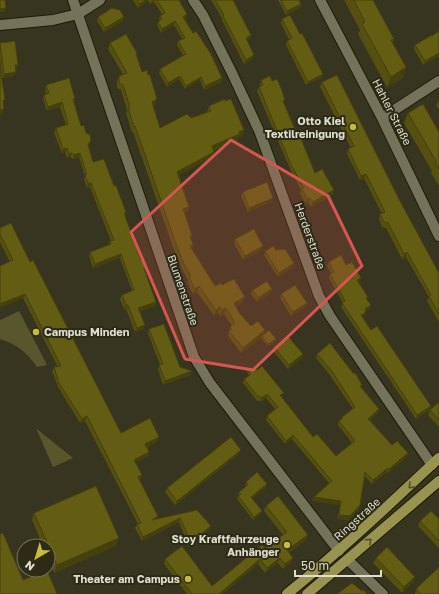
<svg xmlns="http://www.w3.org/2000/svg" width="439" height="594" viewBox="0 0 439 594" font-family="'Golos Text',sans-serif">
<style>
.green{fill:#59562e}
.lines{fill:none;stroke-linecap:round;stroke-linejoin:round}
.street-casing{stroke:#1e1c07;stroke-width:12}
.primary-casing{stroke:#1e1c07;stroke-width:12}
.street{stroke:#74725a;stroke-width:10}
.primary{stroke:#999350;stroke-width:10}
.wall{fill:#554f10}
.shaded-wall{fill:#45400d}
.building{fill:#635c13;stroke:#45400d}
.oneway{stroke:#534f2a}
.marked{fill:#d85652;fill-opacity:0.2;stroke:#d85652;stroke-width:3;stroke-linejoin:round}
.poi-dot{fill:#c7bb3c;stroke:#2d2b15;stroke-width:1.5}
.labels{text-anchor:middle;stroke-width:4;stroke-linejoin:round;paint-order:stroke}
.street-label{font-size:11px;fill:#deded0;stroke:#2d2b15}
.poi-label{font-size:11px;font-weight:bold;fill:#deded0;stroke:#2d2b15;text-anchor:end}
</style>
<rect width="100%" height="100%" fill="#37351f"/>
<path class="green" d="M19,311L47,365L37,367C28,353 16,344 0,339V320Z
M36,428L38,430L73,458L53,467Z"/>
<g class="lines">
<defs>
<path id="street" d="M73,0L194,357L210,383L339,551
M193,0L203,15L232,73L260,133L319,296L330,316L432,465
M320,0L382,118L439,236
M0,25L53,20L78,14L100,0
M382,118L439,81
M348,560L383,594"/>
<path id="primary" d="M287,594C340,551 389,505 439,458
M307,594L439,481"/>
</defs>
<use href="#street" class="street-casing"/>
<use href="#primary" class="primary-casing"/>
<use href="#street" class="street"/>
<use href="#primary" class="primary"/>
</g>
<path class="wall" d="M133,0H179L186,18L185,19L193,33L222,78L221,82L204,90L200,80L185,89L179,79L167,87L159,73L160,69L183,55L177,45L178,41L182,39L174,25L161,33L157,25L158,22L160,21L159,19L160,16L162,14L154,2L150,4L148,1L138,8Z
M211,0H233L251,35L250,39L247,41L253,59L244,64L222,20V18Z
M278,0H299L301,4L300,8L286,15Z
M344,0H373L394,39L392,43L406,67L403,78L387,87L358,34L360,30Z
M98,17L123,21L104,32L97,21Z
M282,19L323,74L321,78L306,85L286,45L287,41L289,40L281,23Z
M439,31V56L423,65L414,49L415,45L432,36Z
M0,43L16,69H15L16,72L14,76L2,78L0,60Z
M110,43L137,55L142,72L155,104L153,106L160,128L191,118L207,112L209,106L243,136L239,137L238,140L214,150V152L212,157L179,175L189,207L187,212L184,213L192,235L191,238L193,244L192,249L215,286L222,285L243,302L236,306L240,314L251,326L275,341L268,346L261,338L241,353L228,336L230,327L232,326L224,314L220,316L218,313L214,315L213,314L197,292L193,294L187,282L188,280L182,269L174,250L133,132H132L126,113L127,110L121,90L117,88V81L119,76L123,74L108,49Z
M261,80L272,81L285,100L284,103L315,173L334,190L333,195L311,207L308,202L306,204L300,194L301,190L290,169L257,91L259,87L260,86V85Z
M322,82L401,203L439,273V322L427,301L429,297L406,257L402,259L386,228L382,227L379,219L380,214H382L364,178L360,180L347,154L348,149L351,148L320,87Z
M46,85L75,98L74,102L81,126L89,146L93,162L114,186L126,212L125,215L141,260L146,268L145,270L156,302L155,306L140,311L145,325L143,329L135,332L126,309H124L120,299L122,295L132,291L120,258L93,268L89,256L90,252L109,245L110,241H111L90,187L87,188L84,179L85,176L79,157L73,159L70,157L67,158L65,152L62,153L54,133L56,128L66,125L60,107L47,111L43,99L44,95L46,94L45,89Z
M439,101V109L436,106L438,102Z
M408,113L439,132V186L431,173L432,171L404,123Z
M243,192L271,202L248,212L241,196Z
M0,228L30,262L121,433L159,437L157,441L147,447L149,452L148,456L136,462L142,475L141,479L139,480L158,516L156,519L197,510L211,526L209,530L189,547L179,522L142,541L135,528L137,524H138L85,421L80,423L58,387L52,371L54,367H58L23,298L10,262L0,242Z
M235,239L262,250L243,260L234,243Z
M265,251L294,263L293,267L278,277L264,255Z
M329,262L346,265L361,278L359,282L358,283L367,300L371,305L369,309L366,311L365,315L362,317L371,330L431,406L430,410L416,419L341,307L343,303L329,278L330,274L331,273L327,266Z
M272,289L271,293L257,302L251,294L253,290Z
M281,294L307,303L305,307L291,316L280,298Z
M149,329L180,367L192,371L190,375L163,385L158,369L159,365H160L148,333Z
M274,347L303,354L302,358L288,369L273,351Z
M317,354L362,385L361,387L379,409L378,413L370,420L392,445L408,453L406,457L388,473L387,472L372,484L365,476L360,505L359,508L349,520L337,519L340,505L312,501L314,497L329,483L292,439L285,444L266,420L267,416L275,409L266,398L260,402L259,400L257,401L243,383L244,379L249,376L247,371L249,367L282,397L313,437L336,456L352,443L338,425L339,421L341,420L342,417L353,409L329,374L316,358Z
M439,402V427L428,415L430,410Z
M239,454L175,505L165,492L167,488Z
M246,482L267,484L266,488L252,498L262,511L261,514L253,520L237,499L239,492L246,487L245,485Z
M266,506L306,540L289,553L291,563L283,569L278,563L265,573L258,564L222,594H187L164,564L165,559L212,586L283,535L264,511Z
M34,513L116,546L54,573L48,558V546H43L32,520Z
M439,519V548L418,526L420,521Z
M376,558L413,582L402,593L373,563Z
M416,589L439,594H415Z"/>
<path class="shaded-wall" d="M146,0H149L148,1L138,8L139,4Z
M153,0H155L154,2L150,4L152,1Z
M301,4L300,8L286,15L287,11Z
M6,8L4,12H0V9Z
M187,14L186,18L182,20L183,17Z
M124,17L123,21L104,32L105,28Z
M175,21L174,25L161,33L162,29Z
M251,35L250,39L244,42L246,38Z
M439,53V56L423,65L425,61Z
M254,55L253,59L244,64L246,60Z
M15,65H18L16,69H13Z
M406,67L403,78L387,87L391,77Z
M16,72L14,76L2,78L4,74Z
M323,74L321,78L306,85L308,82Z
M180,76L179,79L167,87L168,83Z
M201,77L200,80L185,89L186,86Z
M222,78L221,82L204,90L205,86Z
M157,99L155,104L150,108L152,102Z
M62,102L60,107L47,111L48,107Z
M4,109L2,114L0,115V110Z
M244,130L243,136L239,137L238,140L210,151L212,146Z
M67,148L65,152L62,153L63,149Z
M214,152L212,157L175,177L177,172Z
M72,153L70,157L67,158L69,154Z
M80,153L79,157L73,159L74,155Z
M366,174L364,178L360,180L361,176Z
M88,183H91L90,187L87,188Z
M334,190L333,195L311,207L313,202Z
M273,198L271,202L248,212L249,208Z
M310,198L308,202L306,204L307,199Z
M189,207L187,212L181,215L183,209Z
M263,246L262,250L243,260L245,256Z
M407,252L406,257L402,259L404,254Z
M121,254L120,258L93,268L95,264Z
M294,263L293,267L278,277L279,273Z
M361,278L359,282L356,284L357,280Z
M199,286L197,292L193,294L195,289Z
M272,289L271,293L257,302L258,298Z
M25,294L23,298L0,308V304Z
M245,297L243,302L232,309L234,303Z
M156,302L155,306L137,312L138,308Z
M307,303L305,307L291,316L293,312Z
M126,305H128L126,309H124Z
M371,305L369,309L363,313L365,309Z
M220,307L218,313L214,315L216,310Z
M226,308L224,314L220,316L222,310Z
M366,312L365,315L360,319L361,315Z
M145,325L143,329L135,332L137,328Z
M265,330L263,336H262L261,338L241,353L243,348Z
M276,339L275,341L268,346V344Z
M303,354L302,358L288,369L289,365Z
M192,371L190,375L163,385L165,381Z
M267,394L266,398L260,402L262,398Z
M431,406L430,410L416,419L417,415Z
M379,409L378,413L367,422L368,419Z
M87,416L85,421L80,423L82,419Z
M293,435L292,439L285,444L286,441Z
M159,437L157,441L144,448L145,444Z
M241,450L239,454L175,505L177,501Z
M149,452L148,456L133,464L134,460Z
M408,453L406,457L388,473L389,469Z
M388,468L387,472L372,484L373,480Z
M142,475L141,479L136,481L138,477Z
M267,484L266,488L250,500L251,497Z
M314,497L341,501L340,505L312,501Z
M360,505L359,508L349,520L337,519L339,515Z
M262,511L261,514L253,520L254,517Z
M180,518L179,522L142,541L143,537Z
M211,526L209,530L189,547L191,542Z
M308,535L306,540L285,555L287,550Z
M119,538L116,546L54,573L57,565Z
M280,558L278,563L265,573L267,568Z
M293,558L291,563L283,569L285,564Z
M260,559L258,564L222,594H218Z
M415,577L413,582L402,593L404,587Z"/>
<path class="building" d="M0,0H5L6,8L0,9Z
M137,0H146L139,4Z
M157,0H179L187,14L183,17L193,33L196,31L211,54L222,78L205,86L201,77L186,86L180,76L168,83L160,69L186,54L178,41L185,38L175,21L162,29L158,22L162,19L160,16L165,13Z
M215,0H233L251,35L246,38L254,55L246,60L223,16L224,15Z
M281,0H299L301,4L287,11Z
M354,0H373L394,39L391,40L406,67L391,77L362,24L365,22Z
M112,8L120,10L124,17L105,28L98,17Z
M290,15L300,34L302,33L323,74L308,82L287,41L292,38L282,19Z
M439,31V53L425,61L415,45L432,35V36Z
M126,34L137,53L136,54L142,72L147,70L148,75H150L157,99L152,102L160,128L187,114L191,118L211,111L209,106L225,99V101L231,99L244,130L239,132L240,134L212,146L214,152L177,172L189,207L183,209L192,235L190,236L193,244L190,246L215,286L221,283L222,285L234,279L245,297L234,303L240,314L251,326L258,321L265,330L243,348L229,331L232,329L230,327L235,323L226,308L222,310L220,307L216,310L215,309L199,286L195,289L189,277L191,276L184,264L176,244L135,126L134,127L128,108L130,107L123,85L119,83V76L127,73L110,43Z
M15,41L18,65H15L16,72L4,74L0,43Z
M0,67L5,100H3L4,109L0,110Z
M337,75L401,203L439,273V314L429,296L431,295L407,252L404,254L388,223L384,222L380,214L385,212L366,174L361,176L348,149L354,146L322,82Z
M270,76L272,81L277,79L281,88L285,100L283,101L298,137L300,136L315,173L322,169L334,190L313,202L310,198L307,199L302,189L304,188L291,165L259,87L263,85L261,80Z
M69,78L75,98L73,99L81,126L84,125L86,133L90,135L91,140L88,145L93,162L104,159L114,186L116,185L126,212L124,213L141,260L143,259L146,268H144L156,302L138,308L145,325L137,328L128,305H126L122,295L134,290L121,254L95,264L90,252L111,244L110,241L114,240L91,183H88L85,175H87L80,153L74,155L72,153L69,154L67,148L63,149L56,128L68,124L62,102L48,107L44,95L49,93L46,85Z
M423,104L439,132V169L435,162L436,161L408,113Z
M267,182L273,198L249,208L243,192Z
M11,223L30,262L33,260L121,433L150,418L159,437L145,444L149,452L134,460L142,475L138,477L158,516L152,520L197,510L211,526L191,542L180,518L143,537L137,524L141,523L87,416L82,419L59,383L54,367L61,366L25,294L0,304V266L13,260L0,234V228Z
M254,229L263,246L245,256L235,239Z
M274,246L276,250L285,249L294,263L279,273L265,251Z
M341,255L346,265L352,262L361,278L357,280L368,297L366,298L371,305L365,309L366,312L361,315L371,330L377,326L431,406L417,415L342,303L345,301L330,274L334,272L329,262Z
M267,281L272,289L258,298L253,290Z
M295,285L307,303L293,312L281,294Z
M164,324L180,367L192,371L165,381L159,365L163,364L149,329Z
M269,330L276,339L268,344L262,336Z
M288,336L303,354L289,365L274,347Z
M330,343L353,373L356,374L362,385L360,386L379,409L368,419L392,445L397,441L408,453L389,469L388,468L373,480L365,472L360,505L350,516L339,515L341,501L314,497L332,481L293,435L286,441L267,416L278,407L267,394L262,398L260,396L258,397L244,379L250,375L249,367L257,370L262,366L284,393L280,395L313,437L317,434L336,456L355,441L339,421L343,418L342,417L355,407L331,370L317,354Z
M439,402V420L430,410Z
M231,437L241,450L177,501L167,488Z
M257,472L267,484L251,497L262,511L254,517L238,496L241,494L239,492L248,485L246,482Z
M96,486L119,538L57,565L34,513Z
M278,496L308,535L287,550L293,558L285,564L280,558L267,568L260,559L219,594H192L165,559L182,546L212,586L262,545L265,548L287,532L266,506Z
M431,511L439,519V541L420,521Z
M3,533L23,580L47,570L57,594H0V534Z
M387,547L415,577L404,587L376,558Z
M439,567V594H421L416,589Z
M352,583L362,591L364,590L367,594H337Z"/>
<defs><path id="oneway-chevron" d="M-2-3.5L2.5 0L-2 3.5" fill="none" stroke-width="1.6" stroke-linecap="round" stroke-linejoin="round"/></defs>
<g class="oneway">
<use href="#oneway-chevron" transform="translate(411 486) rotate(136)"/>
<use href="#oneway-chevron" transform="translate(369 541) rotate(-42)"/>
</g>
<path class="marked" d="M231,140L328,196L362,266L253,370L185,359L131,232Z"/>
<g class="poi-dot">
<circle cx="353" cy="127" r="4"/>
<circle cx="36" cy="332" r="4"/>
<circle cx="287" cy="545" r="4"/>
<circle cx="188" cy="579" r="4"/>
</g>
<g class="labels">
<g class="street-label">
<text transform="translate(392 112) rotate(63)" y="4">Hahler Straße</text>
<text transform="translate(310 236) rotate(70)" y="4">Herderstraße</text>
<text transform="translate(183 290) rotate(71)" y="4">Blumenstraße</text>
<text transform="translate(357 519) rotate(-42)" y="4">Ringstraße</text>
</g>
<g class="poi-label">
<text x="345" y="125">Otto Kiel<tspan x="345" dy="13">Textilreinigung</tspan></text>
<text x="44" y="336" text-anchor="start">Campus Minden</text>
<text x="279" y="543">Stoy Kraftfahrzeuge<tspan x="279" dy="13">Anhänger</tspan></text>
<text x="180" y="583">Theater am Campus</text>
</g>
</g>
<g transform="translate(36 558) rotate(218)"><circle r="19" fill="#2d2b15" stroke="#747360"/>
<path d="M0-3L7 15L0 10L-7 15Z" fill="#c7bb3c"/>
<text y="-6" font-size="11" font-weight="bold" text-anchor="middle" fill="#deded0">N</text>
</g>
<path d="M295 570v6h86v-6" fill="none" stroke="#deded0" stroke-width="2"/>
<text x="301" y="570" font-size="12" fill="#deded0" stroke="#2d2b15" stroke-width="3" paint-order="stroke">50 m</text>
</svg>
